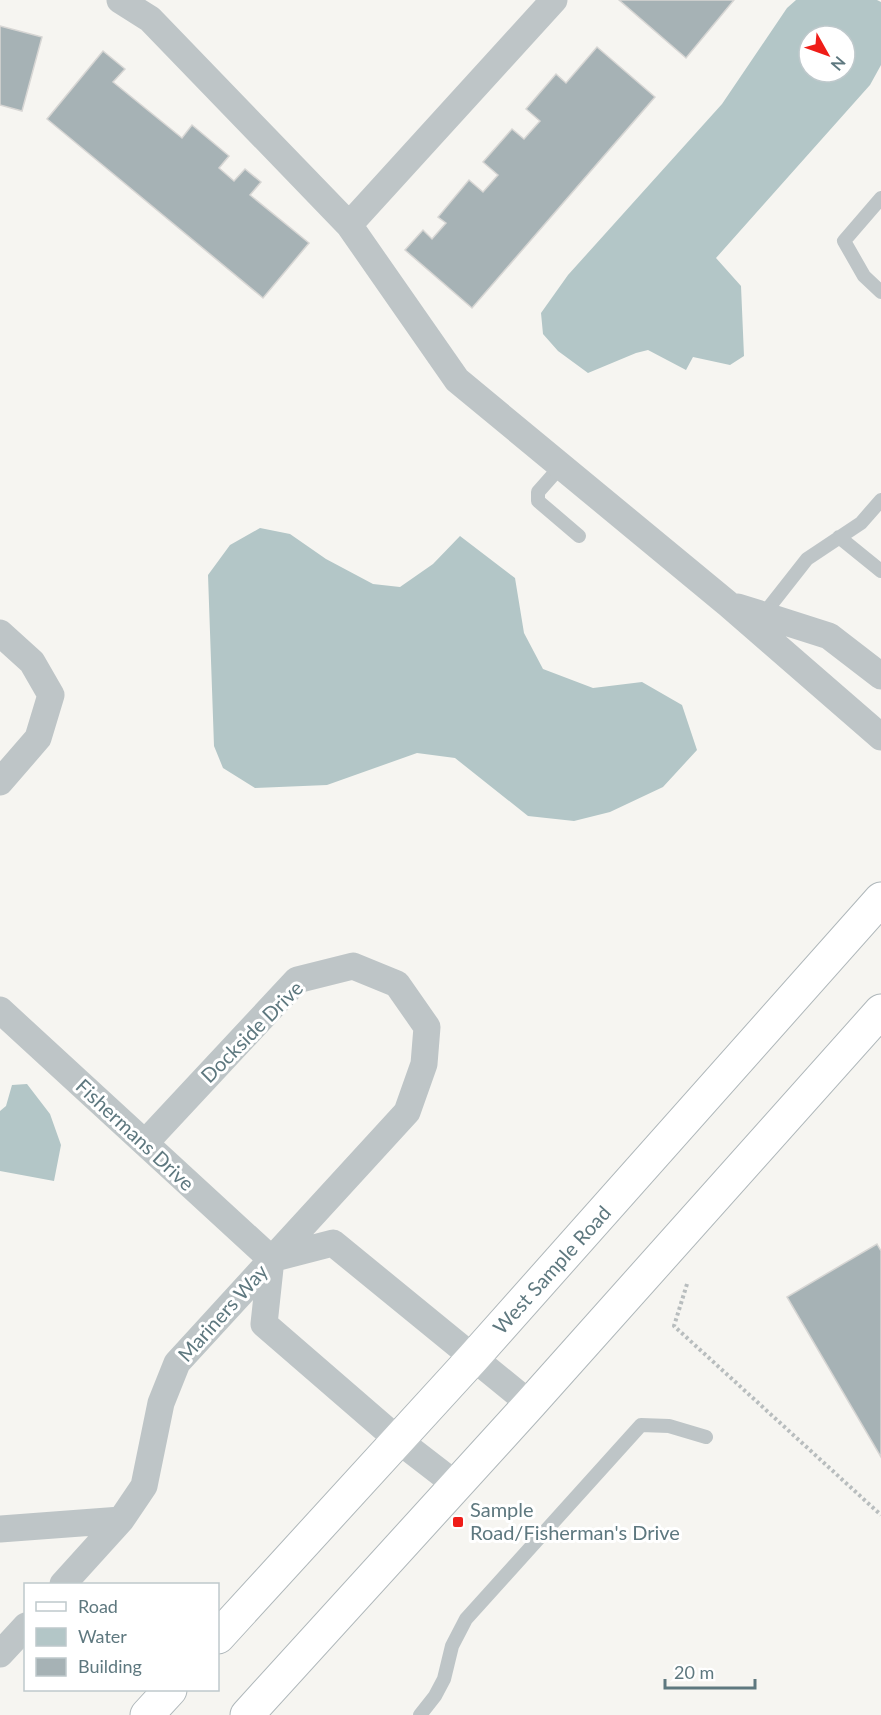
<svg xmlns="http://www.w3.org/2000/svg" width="881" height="1715" viewBox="0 0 881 1715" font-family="Lato,sans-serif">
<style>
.water{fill:#b3c6c7;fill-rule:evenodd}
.building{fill:#a6b2b5;stroke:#d7d6d4;stroke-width:1.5}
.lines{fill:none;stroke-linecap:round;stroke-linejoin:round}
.primary-casing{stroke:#afb7ba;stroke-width:35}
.path{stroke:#b8bdbe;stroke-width:4;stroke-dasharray:3 3;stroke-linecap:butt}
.lane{stroke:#bec5c7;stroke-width:14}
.street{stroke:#bec5c7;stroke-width:27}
.primary{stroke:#fff;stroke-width:33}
.poi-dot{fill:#ef1d18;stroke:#fff;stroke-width:2}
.labels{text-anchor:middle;stroke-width:6;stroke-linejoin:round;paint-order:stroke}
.street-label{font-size:20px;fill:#5e787f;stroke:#fff}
.poi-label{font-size:20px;fill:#5e787f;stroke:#fff;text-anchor:start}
</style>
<rect width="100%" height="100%" fill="#f6f5f1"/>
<path class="water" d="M796,0H877L881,2V65L870,85L716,258L741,286L744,356L730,365L693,357L686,370L648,350L636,353L588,373L558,351L543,334L541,313L568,275L722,104L787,8ZM809,36H845V72H809Z
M260,528L290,534L326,559L373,584L400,587L433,564L460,536L515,578L524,633L543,669L593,688L642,682L682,705L697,750L663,787L610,812L574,821L528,816L455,758L417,753L327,785L255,788L223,768L214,746L208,575L230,545Z
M27,1084L50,1114L61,1145L54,1181L0,1171V1111L6,1106L12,1085Z"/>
<path class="building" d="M619,0H734L686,58Z
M0,26L42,37L22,111L0,105Z
M597,47L655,97L472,308L405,250L423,230L432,239L446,223L438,217L469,180L483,192L498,175L483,162L512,129L524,139L540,121L526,109L556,74L566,83Z
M103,51L125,69L113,82L182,138L192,125L229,156L219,168L234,181L245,169L261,182L250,195L309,243L263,298L47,119Z
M877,1244L881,1251V1457L787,1297Z"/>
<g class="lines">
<defs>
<path id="primary" d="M218,1637L473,1358L881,899
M147,1715L170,1690
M247,1715L530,1404L881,1011"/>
</defs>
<use href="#primary" class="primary-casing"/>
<path class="path" d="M687,1284L674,1326L881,1515"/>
<path class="lane" d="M881,198L844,241L864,276L881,292
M561,466L538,492V501L579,536
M839,537L881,571
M763,615L807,559L861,523L881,500
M420,1715L435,1696L444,1679L452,1646L466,1619L641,1425L669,1426L706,1437"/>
<path class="street" d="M120,0L150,19L349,225L457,380L728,604L881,737
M349,225L554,0
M738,607L829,636L881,676
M0,633L32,662L51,695L38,738L0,782
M0,1010L271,1259
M271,1259L333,1243L530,1404
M271,1259L264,1324L398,1440L455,1484
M0,1529L121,1520
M63,1584L121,1520L144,1486L161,1403L177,1363L407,1112L424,1064L427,1027L397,984L353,966L297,980L145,1143
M0,1654L26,1626"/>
<use href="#primary" class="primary"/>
</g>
<rect class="poi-dot" x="452" y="1516" width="12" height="12" rx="3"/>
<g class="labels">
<g class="street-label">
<text transform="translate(252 1032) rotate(-45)" y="7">Dockside Drive</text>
<text transform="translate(135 1135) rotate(43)" y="7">Fishermans Drive</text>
<text transform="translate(552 1270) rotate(-48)" y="7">West Sample Road</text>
<text transform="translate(223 1313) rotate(-48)" y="7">Mariners Way</text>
</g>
<g class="poi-label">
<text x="470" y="1517">Sample<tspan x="470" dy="23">Road/Fisherman's Drive</tspan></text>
</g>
</g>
<rect x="24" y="1583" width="195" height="108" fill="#ffffff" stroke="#bfc9cc" stroke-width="1.5"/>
<rect x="36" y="1602" width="30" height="9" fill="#ffffff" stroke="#bfc9cc" stroke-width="1.5"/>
<text x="78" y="1613" font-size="18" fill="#5e787f">Road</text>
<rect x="36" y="1628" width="30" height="18" fill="#b3c6c7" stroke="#bfc9cc" stroke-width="1.5"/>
<text x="78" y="1643" font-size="18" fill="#5e787f">Water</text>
<rect x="36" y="1658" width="30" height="18" fill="#a6b2b5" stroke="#bfc9cc" stroke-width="1.5"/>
<text x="78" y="1673" font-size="18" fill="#5e787f">Building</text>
<g transform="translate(827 54) rotate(130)"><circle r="28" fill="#ffffff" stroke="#bfc9cc" stroke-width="1.5"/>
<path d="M0-4.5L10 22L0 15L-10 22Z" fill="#ef1d18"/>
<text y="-9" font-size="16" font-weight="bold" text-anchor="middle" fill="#5e787f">N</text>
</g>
<path d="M665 1679v9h90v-9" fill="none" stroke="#5e787f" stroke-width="3"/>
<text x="674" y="1679" font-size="18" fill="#5e787f" stroke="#ffffff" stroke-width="4.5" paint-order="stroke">20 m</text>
</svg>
